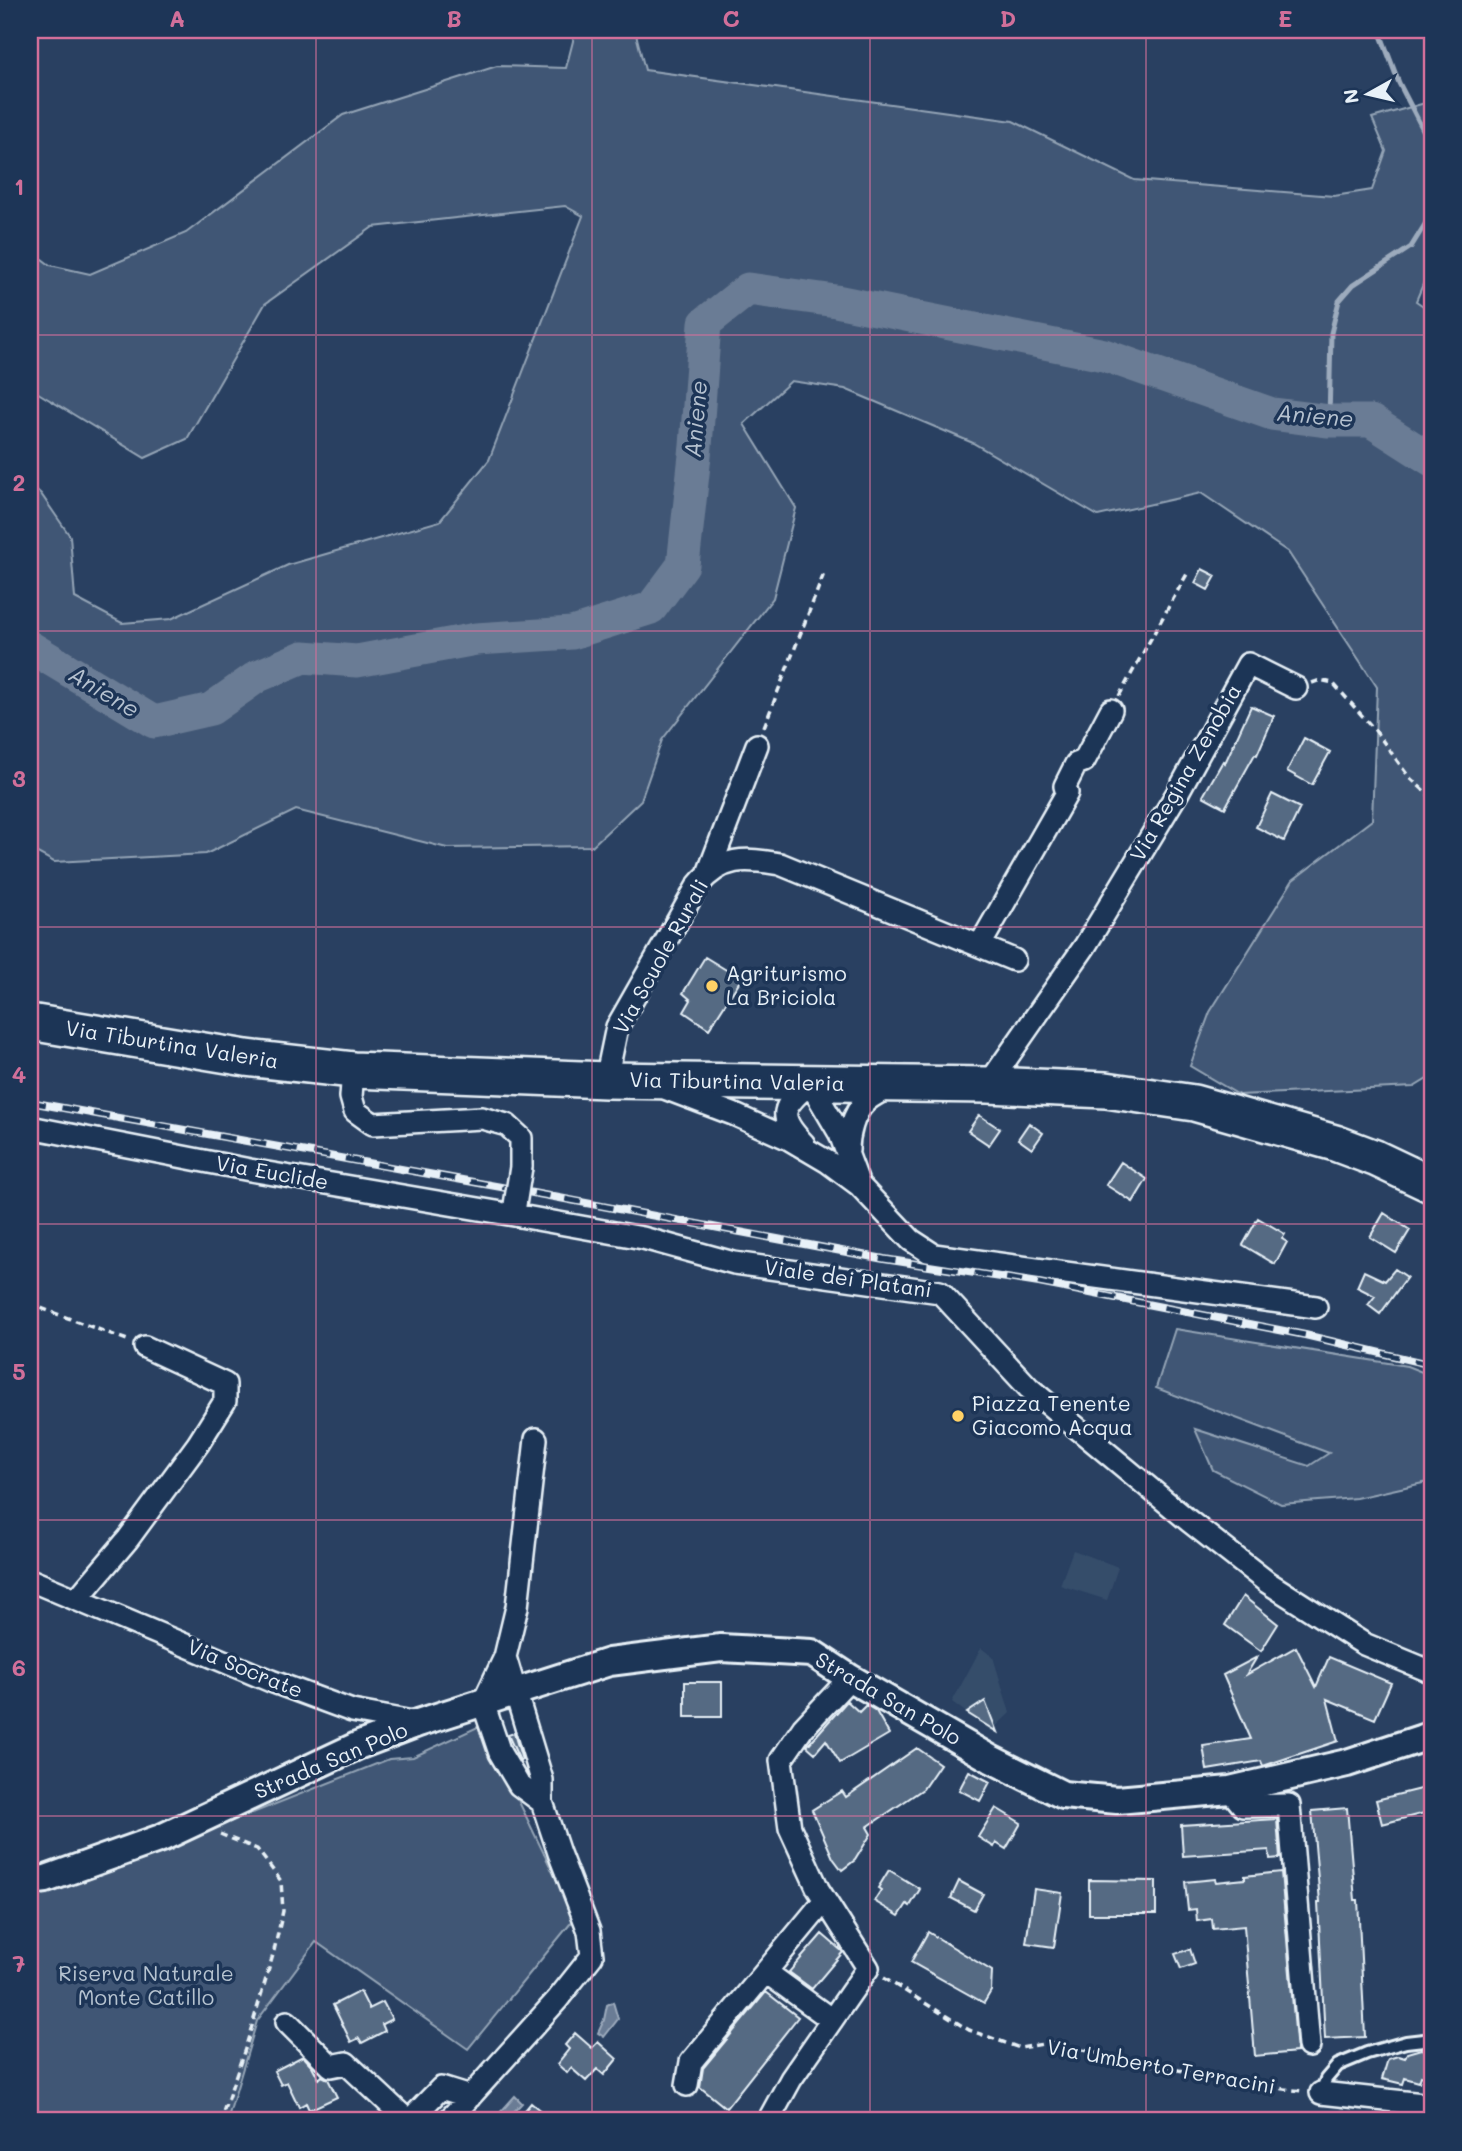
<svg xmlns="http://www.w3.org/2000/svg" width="1462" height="2151" viewBox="0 0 1462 2151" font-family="Mali,sans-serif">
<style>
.built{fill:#364d6b}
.green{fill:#415774;stroke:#94a4b6;stroke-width:2}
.water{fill:#6b7c95;stroke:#9dabbd;stroke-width:2}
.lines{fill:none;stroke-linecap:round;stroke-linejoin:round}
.stream{stroke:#9dabbd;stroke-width:5}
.river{stroke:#6b7c95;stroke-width:33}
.building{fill:#556a83;stroke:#e8f1f8;stroke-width:2}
.service-casing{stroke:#e8f1f8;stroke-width:16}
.minor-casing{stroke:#e8f1f8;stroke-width:26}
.tertiary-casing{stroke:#e8f1f8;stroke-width:32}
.primary-casing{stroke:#e8f1f8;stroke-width:40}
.path{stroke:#e8f1f8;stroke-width:3.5;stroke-dasharray:7 5;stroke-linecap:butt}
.service{stroke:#1d3557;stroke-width:10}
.minor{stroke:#1d3557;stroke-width:21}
.tertiary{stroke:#1d3557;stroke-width:26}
.primary{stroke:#1d3557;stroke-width:35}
.rail-casing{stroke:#e8f1f8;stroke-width:8}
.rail{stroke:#1d3557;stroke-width:5;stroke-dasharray:16;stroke-linecap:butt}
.minor-bridge-casing{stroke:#e8f1f8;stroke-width:26;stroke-linecap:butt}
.minor-bridge{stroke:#1d3557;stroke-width:21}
.grid{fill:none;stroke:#d16f9a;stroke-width:2;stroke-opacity:0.55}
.poi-dot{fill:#ffd166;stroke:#1d3557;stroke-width:2.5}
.labels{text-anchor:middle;stroke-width:7;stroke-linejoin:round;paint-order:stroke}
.street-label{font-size:21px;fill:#e8f1f8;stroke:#1d3557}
.poi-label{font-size:21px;fill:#e8f1f8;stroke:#1d3557;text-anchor:start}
.park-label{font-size:21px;fill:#b6c3d0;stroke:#1d3557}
.water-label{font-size:23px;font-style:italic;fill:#b6c2d0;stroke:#1d3557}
.neatline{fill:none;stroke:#d16f9a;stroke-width:2.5}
.grid-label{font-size:23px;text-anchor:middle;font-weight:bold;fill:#d16f9a}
</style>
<rect width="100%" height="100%" fill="#294061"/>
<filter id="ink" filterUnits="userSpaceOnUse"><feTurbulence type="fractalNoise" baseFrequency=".0143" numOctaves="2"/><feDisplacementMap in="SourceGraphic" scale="14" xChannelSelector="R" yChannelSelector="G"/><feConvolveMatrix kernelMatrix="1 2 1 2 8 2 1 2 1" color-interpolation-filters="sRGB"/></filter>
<g filter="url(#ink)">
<path class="built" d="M1073,1550L1118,1567L1107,1600L1060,1585Z
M981,1648L993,1657L1010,1713L991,1731L952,1702Z"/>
<path class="green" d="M574,30H635L645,70L1013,121L1134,180L1334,196L1372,190L1386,151L1372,118L1432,101V263L1416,301L1432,312V1076L1414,1087L1239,1095L1190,1066L1210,1012L1293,880L1372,820L1377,687L1288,552L1201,493L1098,516L973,443L845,389L791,381L744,424L796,508L773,598L662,740L641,800L592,846L447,848L296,810L206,854L54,862L30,849V484L41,494L70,536L75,598L122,623L171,619L288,565L440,521L489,460L583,216L565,206L373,227L265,304L187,439L145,458L30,388V250L50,265L90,274L186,233L343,115L497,66L566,68L573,41Z
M1175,1329L1407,1366L1432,1376V1482L1423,1483L1356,1498L1281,1504L1213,1470L1195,1429L1309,1466L1329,1453L1156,1388Z
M482,1725L575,1918L468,2049L316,1942L257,2021L227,2121H30V1892L81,1881L389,1759L413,1757Z"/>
<path class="water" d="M613,2002L618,2019L604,2037L598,2033L604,2020L607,2005Z
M515,2096L522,2103L505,2121L498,2115Z"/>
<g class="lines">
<path class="stream" d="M1379,30L1399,83L1432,147
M1329,421L1331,333L1339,301L1353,285L1411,247L1432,213"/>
<path class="river" d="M30,647L154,722L211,709L258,676L303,657L357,661L476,639L572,633L651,608L683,565L696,446L705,323L748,289L836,301L1104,355L1272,414L1329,421H1371L1432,460"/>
</g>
<path class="building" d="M1202,569L1216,576L1208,590L1195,583Z
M1251,706L1274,716L1257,755L1255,754L1225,808L1203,796L1223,761L1225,763Z
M1304,738L1330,752L1312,785L1287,771Z
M1272,794L1300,808L1284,841L1256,827Z
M705,957L741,979L709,1029L684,1012L691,1000L683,993Z
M979,1115L1000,1129L989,1145L968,1131Z
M1029,1123L1043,1133L1032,1149L1018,1139Z
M1121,1162L1147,1179L1133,1202L1106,1185Z
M1384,1213L1410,1230L1396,1253L1370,1237Z
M1258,1218L1285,1234L1282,1239L1287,1242L1275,1264L1243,1245Z
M1395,1269L1407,1277L1380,1314L1368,1305L1375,1296L1357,1287L1364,1271L1385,1281Z
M1243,1596L1278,1624L1261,1651L1225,1625Z
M1296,1647L1316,1687L1329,1657L1391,1683L1375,1719L1327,1699L1338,1741L1263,1766L1261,1761L1207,1770L1203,1746L1251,1739L1223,1675L1257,1657L1246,1675Z
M685,1682H722V1717H685Z
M847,1701L859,1712L866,1705L876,1711L889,1734L840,1763L826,1740L815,1753L807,1746Z
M985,1701L997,1732L967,1713Z
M514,1733L522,1760L520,1761L508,1735Z
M917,1748L940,1764L923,1789L867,1827L871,1834L855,1860L842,1870L833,1858L812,1810L842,1791L846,1797Z
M969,1771L990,1782L980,1801L959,1790Z
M1432,1786V1811L1382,1824L1376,1800Z
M996,1808L1021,1823L1006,1849L996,1843L994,1847L978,1837Z
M1347,1808L1355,1900H1358L1365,2037L1325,2039L1318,1902H1320L1312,1811Z
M1277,1819L1280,1858L1270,1859L1269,1850L1183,1856L1181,1825Z
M889,1870L920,1889L910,1906L907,1904L899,1916L874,1901L881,1890L878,1888Z
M1281,1872L1297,2052L1255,2056L1244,1926L1213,1929L1212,1919L1197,1921L1196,1909L1188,1910L1185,1882L1215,1879L1216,1882L1245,1879V1876Z
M1089,1880L1156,1881V1914H1089Z
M959,1881L983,1894L974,1910L951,1898Z
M1034,1889L1062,1893L1054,1947L1026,1943Z
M928,1932L992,1971L991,1991L984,2003L911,1962Z
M822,1934L843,1952L812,1989L789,1972Z
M1190,1949L1195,1964L1181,1969L1175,1954Z
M360,1991L369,2009L383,2002L392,2019L382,2024L385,2031L362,2043L359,2038L351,2042L333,2005Z
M766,1992L798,2017L726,2108L700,2087L703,2068Z
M575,2033L592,2048L598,2042L617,2059L604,2075L597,2069L586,2081L571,2068L567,2073L557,2064L569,2049L565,2045Z
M1421,2049L1432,2052V2079L1421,2076L1419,2082L1405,2078L1403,2084L1382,2079L1388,2059L1398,2056L1405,2058L1407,2053Z
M303,2056L312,2066L319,2079L322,2076L328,2079L337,2097L309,2110L306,2103L299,2107L287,2082L281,2085L274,2071Z
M531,2103L553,2121H516Z"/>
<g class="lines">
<defs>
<path id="service" d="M1321,2093L1326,2079L1338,2065L1367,2053L1406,2042L1432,2039"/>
<path id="minor" d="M709,871L757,745
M980,945L1067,793L1065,786L1076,764L1084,761L1111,710
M353,1070L351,1097L355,1111L373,1124L482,1118L507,1125L521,1138V1167
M606,1080L617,1027L698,885C722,856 745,858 780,864L1014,960
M988,1085L1085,946L1178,792L1248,664L1296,688
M667,1089L733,1114L789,1139L828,1162L859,1185L911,1240L934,1255L1316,1307
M30,1127L250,1170L514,1215
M804,1144C776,1115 782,1107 810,1083L840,1134L859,1185
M848,1151C848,1135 853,1114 865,1102C872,1095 883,1091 890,1086
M515,1205L514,1215L643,1238L734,1263L940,1292L1029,1388L1189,1521L1267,1582L1364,1644L1432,1672
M536,1439L517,1607L505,1657L483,1703L500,1753L519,1785L542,1802
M30,1580L271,1681L352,1711L418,1723
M77,1599L128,1539L198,1444L225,1401V1384L145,1347
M1230,1790L1243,1806L1289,1805L1309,2046
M766,1972L832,2020
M287,2022L331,2066L346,2063L408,2121
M687,2085L691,2062L825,1900
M1321,2093L1432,2105
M409,2121L441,2088L470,2097
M448,2121L557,2000L592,1956L589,1931L559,1853L542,1802V1780L505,1657
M768,2121L791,2079L868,1968L818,1889L790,1828L781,1760L803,1728L850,1678"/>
<path id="tertiary" d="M30,1881L46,1879L161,1838L357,1746L418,1723L609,1662L721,1648L812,1653L850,1678L991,1759L1063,1795L1117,1800L1230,1790L1347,1763L1432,1735"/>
<path id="primary" d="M30,1022L246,1058L353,1070L606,1080L988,1085L1106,1090L1194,1103L1335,1143L1375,1158L1432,1185"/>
</defs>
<use href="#service" class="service-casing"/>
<use href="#minor" class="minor-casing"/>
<use href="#tertiary" class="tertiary-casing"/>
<use href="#primary" class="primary-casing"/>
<path class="path" d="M1312,683L1320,680L1333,683L1374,729L1409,777L1432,798
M1119,696L1187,574
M764,727L825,571
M30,1304L130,1341
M220,1834L257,1849L281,1881L283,1911L273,1955L246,2046L220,2121
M884,1978L969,2030L1020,2048L1049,2043L1250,2085L1302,2091"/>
<use href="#service" class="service"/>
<use href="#minor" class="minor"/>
<use href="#tertiary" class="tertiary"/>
<use href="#primary" class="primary"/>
<defs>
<path id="rail" d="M30,1102L501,1187L884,1259L1039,1283L1305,1335L1432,1365"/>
</defs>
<use href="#rail" class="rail-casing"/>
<use href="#rail" class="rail"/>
<defs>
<path id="minor-bridge" d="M515,1205L521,1167"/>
</defs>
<use href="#minor-bridge" class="minor-bridge-casing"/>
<use href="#minor-bridge" class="minor-bridge"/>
</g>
</g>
<path class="grid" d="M316,30V2121M592,30V2121M870,30V2121M1146,30V2121M30,335H1432M30,631H1432M30,927H1432M30,1224H1432M30,1520H1432M30,1816H1432"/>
<g class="poi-dot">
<circle cx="712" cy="986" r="7"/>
<circle cx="958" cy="1416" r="7"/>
</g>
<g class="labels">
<g class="street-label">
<text transform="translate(1186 773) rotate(-60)" y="7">Via Regina Zenobia</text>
<text transform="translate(661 957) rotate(-61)" y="7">Via Scuole Rurali</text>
<text transform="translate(172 1045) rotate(9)" y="7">Via Tiburtina Valeria</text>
<text transform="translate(737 1082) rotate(1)" y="7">Via Tiburtina Valeria</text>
<text transform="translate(272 1173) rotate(10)" y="7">Via Euclide</text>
<text transform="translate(848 1279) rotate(8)" y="7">Viale dei Platani</text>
<text transform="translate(245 1669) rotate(22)" y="7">Via Socrate</text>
<text transform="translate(888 1699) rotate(30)" y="7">Strada San Polo</text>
<text transform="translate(331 1761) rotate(-23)" y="7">Strada San Polo</text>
<text transform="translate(1161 2067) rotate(10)" y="7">Via Umberto Terracini</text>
</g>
<g class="poi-label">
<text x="726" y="981">Agriturismo<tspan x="726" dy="24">La Briciola</tspan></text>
<text x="972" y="1411">Piazza Tenente<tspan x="972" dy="24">Giacomo Acqua</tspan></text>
</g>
<g class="park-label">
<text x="146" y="1981">Riserva Naturale<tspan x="146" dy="24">Monte Catillo</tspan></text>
</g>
<g class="water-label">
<text transform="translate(1315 416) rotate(5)" y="8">Aniene</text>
<text transform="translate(696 419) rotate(-85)" y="8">Aniene</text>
<text transform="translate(104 692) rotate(31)" y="8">Aniene</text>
</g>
</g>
<rect width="1462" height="2151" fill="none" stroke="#1d3557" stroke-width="77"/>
<g transform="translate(1368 94) rotate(262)" stroke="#1d3557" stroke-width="5" paint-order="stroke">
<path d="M0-5L12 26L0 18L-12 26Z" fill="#e8f1f8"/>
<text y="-10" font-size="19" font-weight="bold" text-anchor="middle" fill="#e8f1f8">N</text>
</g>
<rect x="38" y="38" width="1386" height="2074" class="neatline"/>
<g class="grid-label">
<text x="177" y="27">A</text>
<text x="454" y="27">B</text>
<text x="731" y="27">C</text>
<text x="1008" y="27">D</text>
<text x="1285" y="27">E</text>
<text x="19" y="195">1</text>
<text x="19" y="491">2</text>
<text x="19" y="787">3</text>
<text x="19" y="1083">4</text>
<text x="19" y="1380">5</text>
<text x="19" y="1676">6</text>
<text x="19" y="1972">7</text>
</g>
</svg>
